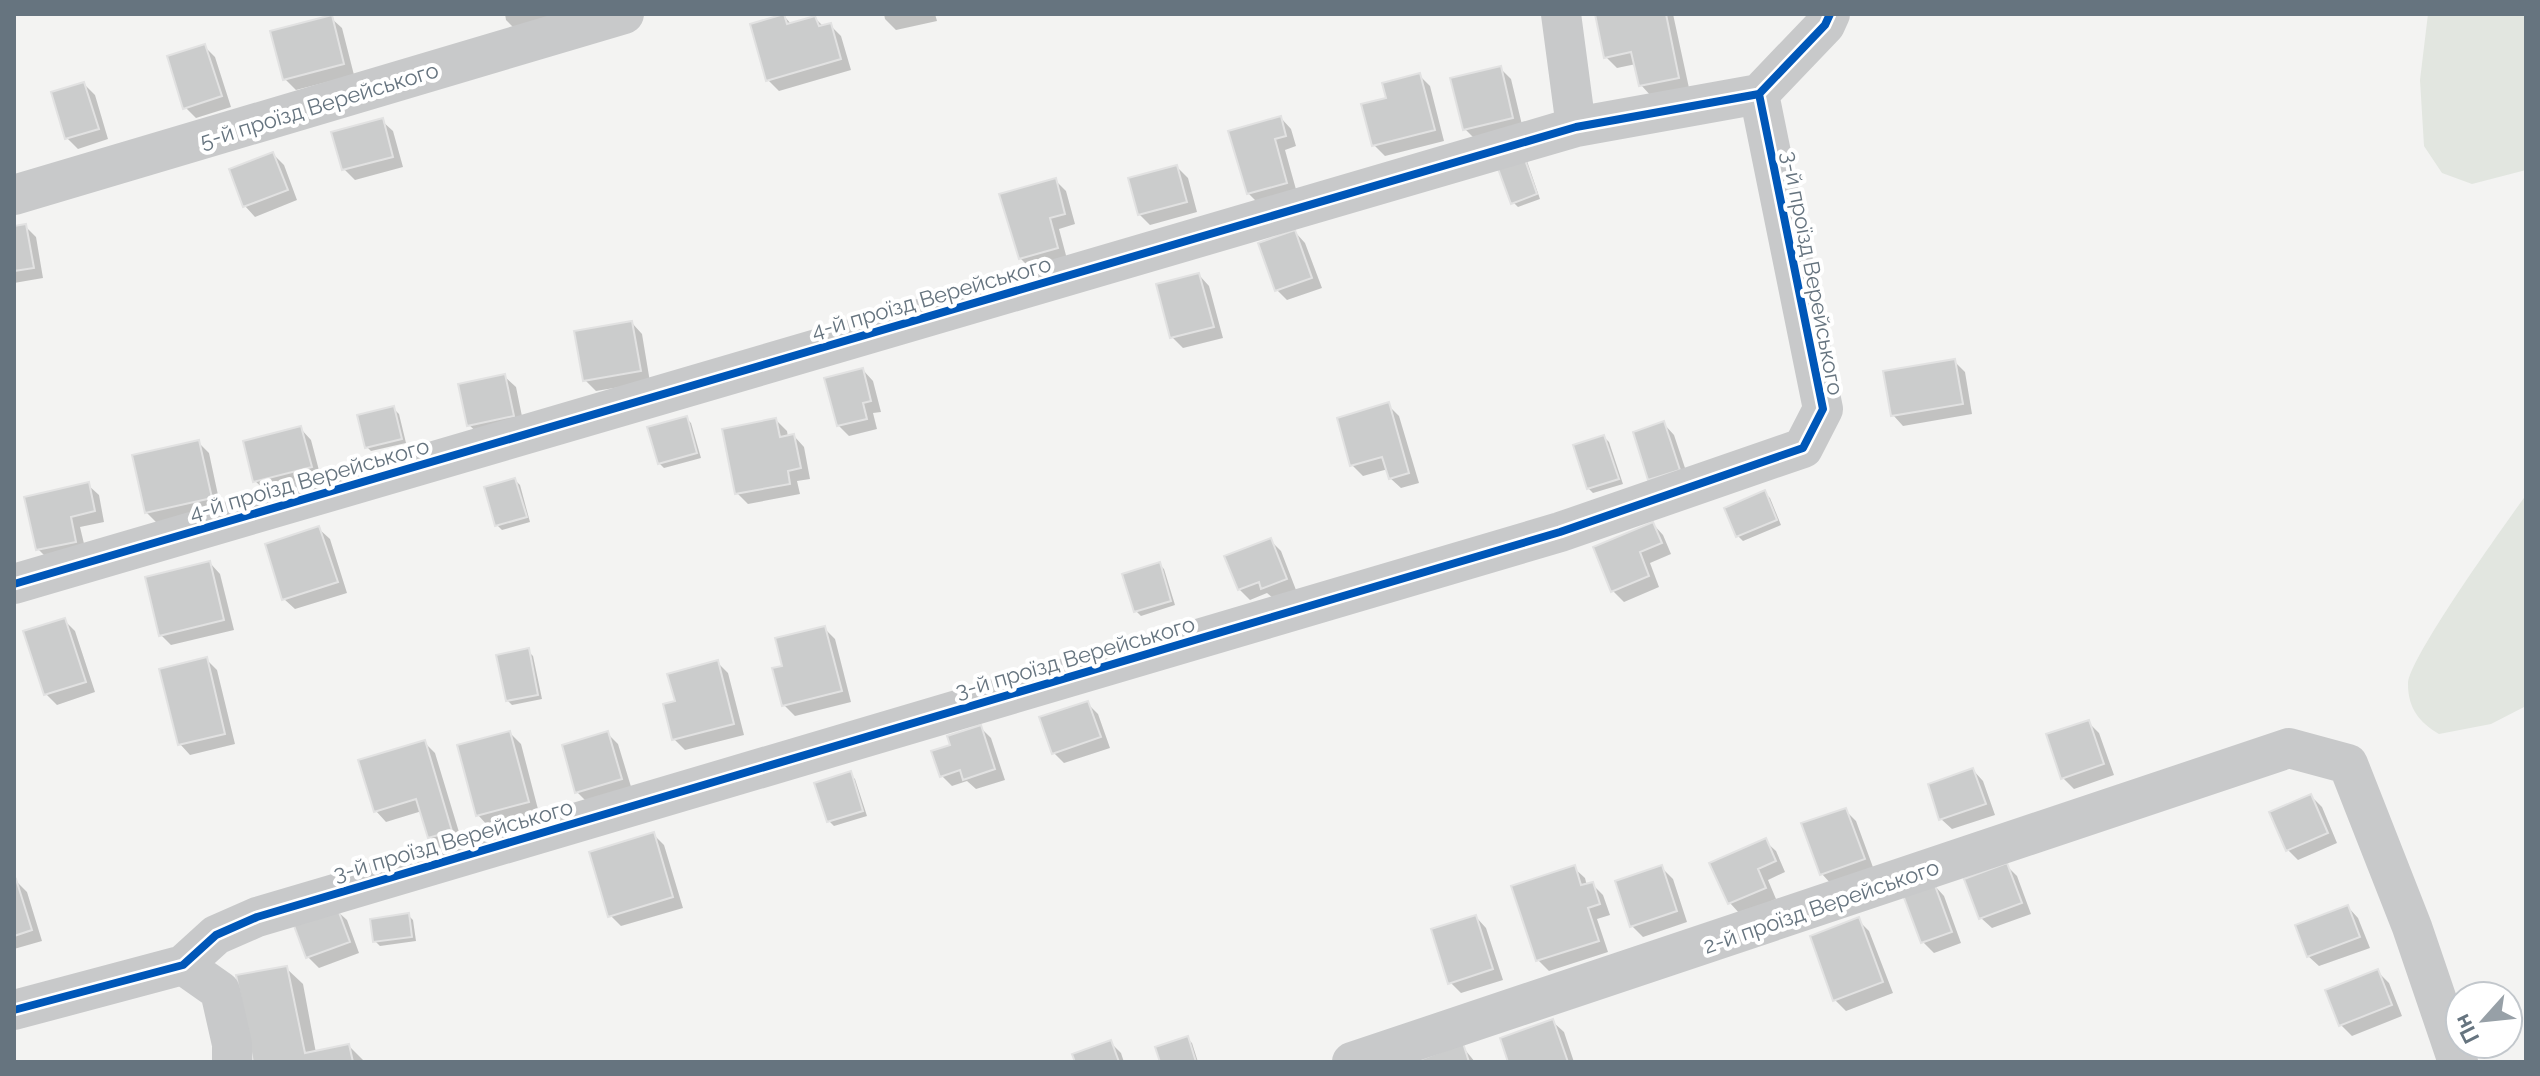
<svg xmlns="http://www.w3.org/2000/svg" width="2540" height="1076" viewBox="0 0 2540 1076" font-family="Raleway,sans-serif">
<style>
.green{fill:#e2e6e0}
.shadow{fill:#0003}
.building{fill:#cbcccc;stroke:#e2e2e2;stroke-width:2}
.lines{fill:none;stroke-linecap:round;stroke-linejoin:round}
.street{stroke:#c8c9ca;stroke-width:40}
.cycleway-casing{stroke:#fff;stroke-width:13}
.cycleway{stroke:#0057b8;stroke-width:8}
.labels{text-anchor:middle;stroke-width:8;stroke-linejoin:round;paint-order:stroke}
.street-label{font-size:22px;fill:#66747f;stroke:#fff}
</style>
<rect width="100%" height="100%" fill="#f3f3f2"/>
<path class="green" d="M2428,14H2526V170L2472,184L2442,173L2424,146L2420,80Z
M2526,495V706L2491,724L2439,734C2419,722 2408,708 2408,684C2408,659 2506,523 2526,495Z"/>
<path class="shadow" d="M505,14H548L550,24L517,31L506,20Z
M884,14H935L937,21L896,30L885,19Z
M1597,14H1673L1689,88L1651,96L1641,85L1636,64L1617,68L1606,57Z
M784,16L792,25L815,18L824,27L830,25L841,36L851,70L779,91L768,80Z
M331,18L342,28L354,75L296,90L285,79Z
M204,46L215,57L231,107L196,118L185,107Z
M1500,68L1511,79L1523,129L1476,140L1465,129Z
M1419,75L1430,86L1444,141L1385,156L1374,145Z
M84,84L95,95L108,139L78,149L67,138Z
M1281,118L1291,129L1296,146L1285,150L1297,193L1259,204L1248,193Z
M382,121L393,131L403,167L355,180L344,169Z
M273,154L284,165L297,200L255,217L245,206Z
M1527,161L1540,199L1518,207L1513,202L1499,165Z
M1177,167L1188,178L1197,212L1150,225L1139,214Z
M1055,180L1066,191L1075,224L1059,229L1067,259L1031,269L1020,258Z
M25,226L36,237L43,278L14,283V228Z
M1295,232L1305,243L1322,288L1287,300L1276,289Z
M1199,275L1209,286L1223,338L1183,348L1172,337Z
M632,323L642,334L650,382L596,391L585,380Z
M1954,361L1965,372L1972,414L1903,426L1893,415Z
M863,370L873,381L881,412L873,413L877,429L849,436L838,425Z
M505,377L516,387L524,426L480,435L469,425Z
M1388,405L1399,416L1419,483L1401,488L1390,478L1388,469L1363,476L1352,465Z
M394,409L399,414L406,443L371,451L366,446Z
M686,418L691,423L701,458L664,468L659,463Z
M776,420L787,431L788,437L794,436L804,447L810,479L797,481L800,494L748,504L737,493Z
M1664,424L1674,435L1689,480L1661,489L1650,479Z
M301,429L311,440L321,478L266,491L255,481Z
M1604,437L1609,442L1623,484L1593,493L1588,488Z
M198,442L209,453L221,509L157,523L146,512Z
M515,480L520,485L530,522L502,530L497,525Z
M88,485L99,495L104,522L80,527L86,552L49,560L38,549Z
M1765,493L1770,498L1781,525L1743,541L1738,536Z
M1653,524L1663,535L1671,554L1650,563L1659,587L1624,602L1613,591Z
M319,529L330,539L347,593L295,609L284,599Z
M1270,540L1281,551L1296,590L1274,599L1267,593L1250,600L1239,589Z
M210,563L220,574L234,630L171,645L161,635Z
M1159,564L1164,569L1175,605L1141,616L1136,611Z
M64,620L75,631L95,692L57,705L46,694Z
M824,628L835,639L851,702L795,716L784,705V667Z
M528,651L533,656L542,699L512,705L507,700Z
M206,659L217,670L235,744L190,755L180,744Z
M717,662L728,673L744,735L685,750L674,739L677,702Z
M1087,703L1098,714L1110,748L1064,763L1054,753Z
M2088,722L2099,733L2114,775L2074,789L2063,778Z
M980,727L991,738L1005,780L976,789L967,781L952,786L942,776L952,746Z
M510,733L521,744L539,813L488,826L478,815Z
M607,733L618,744L632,790L588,803L577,792Z
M424,742L435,753L462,842L441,848L430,837L422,811L386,822L376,811Z
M1973,770L1983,781L1995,815L1952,829L1941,819Z
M850,774L855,779L867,816L834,826L829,821Z
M2311,796L2322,807L2337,843L2298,860L2288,850Z
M1845,810L1856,821L1874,870L1832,885L1822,874Z
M653,834L664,845L683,908L621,926L610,915Z
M1765,841L1776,851L1785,872L1768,880L1776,899L1740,914L1730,903Z
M2007,866L2017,876L2031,914L1992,928L1981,918Z
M1574,868L1585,878L1587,886L1592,884L1603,895L1610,915L1597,919L1608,952L1549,971L1538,960Z
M1662,868L1673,879L1687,922L1643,937L1632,926Z
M16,881L27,892L42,941L14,949Z
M1934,885L1944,896L1961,943L1934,953L1923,942Z
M2348,907L2358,918L2370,948L2319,966L2308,956Z
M336,910L347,920L359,953L319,968L308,957Z
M408,915L413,920L416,941L380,946L375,941Z
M1476,917L1486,928L1503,980L1461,993L1450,982Z
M1858,920L1869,931L1893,993L1846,1011L1835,1000Z
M286,968L303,984L316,1053L349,1046L365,1062H255Z
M2378,972L2389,983L2402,1016L2352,1036L2341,1025Z
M1553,1022L1564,1032L1574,1062H1511Z
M1187,1038L1192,1043L1198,1062H1162Z
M1110,1042L1121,1053L1124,1062H1077Z
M1462,1046L1475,1062H1416Z"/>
<path class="building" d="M784,14L787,24L815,16L819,26L831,23L841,59L766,81L750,24Z
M1595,14H1666L1679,78L1639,86L1631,52L1604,58Z
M332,15L344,64L283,80L270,31Z
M205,44L222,96L183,109L167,56Z
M1501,66L1513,118L1463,130L1450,78Z
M1420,73L1435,130L1372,146L1361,104L1386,98L1382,83Z
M84,82L99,129L65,139L51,92Z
M1281,116L1286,136L1275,139L1287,183L1247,194L1228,131Z
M383,118L393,157L342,170L331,132Z
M273,152L288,190L243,207L229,169Z
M1523,154L1537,194L1511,204L1496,163Z
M1177,165L1187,202L1138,215L1128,178Z
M1056,178L1065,214L1050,218L1058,248L1019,259L999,194Z
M26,224L34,268L14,271V226Z
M1295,230L1312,278L1275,291L1258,243Z
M1199,273L1214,327L1170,338L1156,284Z
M632,321L641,371L583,381L574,331Z
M1955,359L1963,404L1891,416L1883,371Z
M863,368L871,401L863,403L867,419L837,426L824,378Z
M505,374L514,416L467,426L458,384Z
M1389,402L1409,473L1389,479L1382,457L1350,466L1337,418Z
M394,406L402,439L365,448L357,415Z
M687,416L697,453L658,464L647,427Z
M776,418L780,437L794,434L801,468L788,471L790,484L735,494L722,429Z
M1664,421L1680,470L1648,480L1633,432Z
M301,426L312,467L253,482L243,441Z
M1604,435L1619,479L1587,489L1573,445Z
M199,440L212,498L145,513L132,455Z
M515,478L527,517L495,526L484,487Z
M89,482L95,511L71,517L76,542L36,550L24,497Z
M1765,490L1777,520L1736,537L1724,508Z
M1653,522L1662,543L1640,552L1649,576L1611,592L1593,547Z
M319,526L338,582L282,600L265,544Z
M1271,538L1287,579L1261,589L1259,582L1238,590L1224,556Z
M210,561L224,620L159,636L145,577Z
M1160,562L1171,601L1134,612L1122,574Z
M65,618L86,682L44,695L23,631Z
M825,626L842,691L782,706L772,668L782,666L775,638Z
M529,648L538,695L506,701L496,655Z
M207,657L225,734L178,745L159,669Z
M718,660L734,724L672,740L663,704L675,701L667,674Z
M1088,701L1101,737L1052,754L1039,717Z
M2089,720L2104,764L2061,779L2046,734Z
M981,725L995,769L963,780L960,770L940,777L931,751L950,745L947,736Z
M510,731L529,802L476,816L457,745Z
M608,731L622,779L575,793L562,745Z
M425,740L452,831L428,838L416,799L374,812L358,760Z
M1973,768L1986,804L1939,820L1928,784Z
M851,771L863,811L827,822L814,783Z
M2311,794L2328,833L2286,851L2269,812Z
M1846,808L1865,859L1820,875L1801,823Z
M654,832L673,897L608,917L589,852Z
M1766,838L1776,861L1758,869L1766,888L1728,904L1709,863Z
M2007,863L2022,903L1979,919L1964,879Z
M1575,865L1581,885L1593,882L1600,904L1588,908L1599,941L1536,961L1511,886Z
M1662,865L1677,911L1630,927L1615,881Z
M16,879L32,930L14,936V880Z
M1934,883L1952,932L1921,943L1903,895Z
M2348,905L2360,937L2307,957L2295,925Z
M337,907L350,942L306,958L293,923Z
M409,913L412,937L373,942L370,919Z
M1476,915L1493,969L1448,984L1431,929Z
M1859,917L1883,982L1833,1001L1810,936Z
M287,966L305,1053L349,1044L353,1062H253L236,975Z
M2378,969L2392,1005L2339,1026L2325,990Z
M1553,1019L1568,1062H1508L1500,1038Z
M1188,1036L1196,1062H1160L1155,1047Z
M1111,1040L1119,1062H1075L1072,1054Z
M1463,1043L1469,1062H1414Z"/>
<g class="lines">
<path class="street" d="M1561,14L1576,127
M14,195L624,14
M14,584L1576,127L1759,94L1825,25L1830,14
M183,965L220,991L232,1044V1062
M14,1010L183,965L216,935L257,917L1560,532L1803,448L1823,409L1759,94
M1352,1062L2289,748L2348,764L2412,927L2458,1062"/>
<defs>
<path id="cycleway" d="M14,584L1576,127L1759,94L1825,25L1830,14
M14,1010L183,965L216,935L257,917L1560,532L1803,448L1823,409L1759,94"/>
</defs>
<use href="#cycleway" class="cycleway-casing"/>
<use href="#cycleway" class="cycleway"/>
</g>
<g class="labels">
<g class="street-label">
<text transform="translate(319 105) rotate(-17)" y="8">5-й проїзд Верейського</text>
<text transform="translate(1813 273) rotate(79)" y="8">3-й проїзд Верейського</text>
<text transform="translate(931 297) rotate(-16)" y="8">4-й проїзд Верейського</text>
<text transform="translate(309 479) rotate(-16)" y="8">4-й проїзд Верейського</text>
<text transform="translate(1075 657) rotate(-16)" y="8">3-й проїзд Верейського</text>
<text transform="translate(453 840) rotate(-16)" y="8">3-й проїзд Верейського</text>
<text transform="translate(1821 906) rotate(-19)" y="8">2-й проїзд Верейського</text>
</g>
</g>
<rect width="2540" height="1076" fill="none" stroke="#66747f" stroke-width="32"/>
<g transform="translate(2484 1020) rotate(243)"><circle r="38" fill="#ffffff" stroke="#c2c7cc" stroke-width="2"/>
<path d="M0-6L14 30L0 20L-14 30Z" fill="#97a0a7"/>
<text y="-12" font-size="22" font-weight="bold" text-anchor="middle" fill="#66747f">Пн</text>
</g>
</svg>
